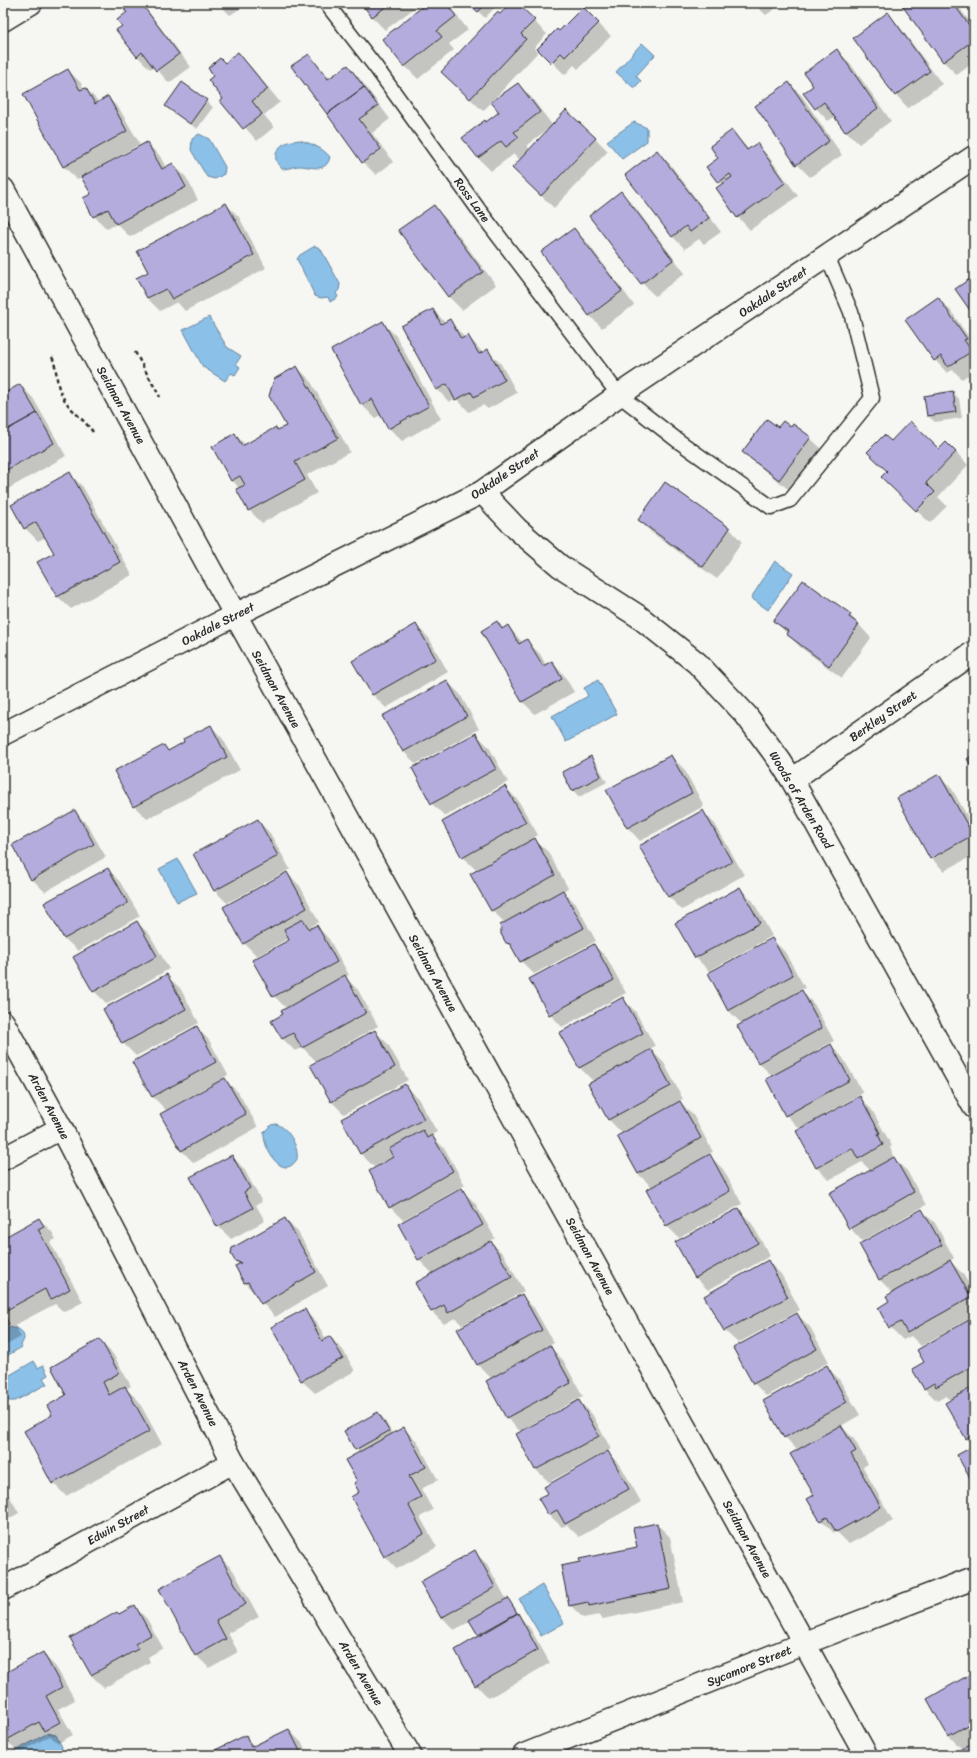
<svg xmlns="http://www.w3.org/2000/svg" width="977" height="1758" viewBox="0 0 977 1758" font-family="Sriracha,sans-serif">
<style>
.water{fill:#8bc0e8;stroke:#65849c}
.shadow{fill:#0003;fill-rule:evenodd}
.building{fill:#b4acdd;stroke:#2b2b2b}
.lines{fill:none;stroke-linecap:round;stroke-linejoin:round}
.service-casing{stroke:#2b2b2b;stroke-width:17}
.minor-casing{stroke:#2b2b2b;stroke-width:25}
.tertiary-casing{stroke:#2b2b2b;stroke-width:25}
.secondary-casing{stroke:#2b2b2b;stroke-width:25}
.path{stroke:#2b2b2b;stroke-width:2.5;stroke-dasharray:4 3;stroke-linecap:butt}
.service{stroke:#f6f6f2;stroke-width:14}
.minor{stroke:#f6f6f2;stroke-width:22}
.tertiary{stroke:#f6f6f2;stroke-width:22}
.secondary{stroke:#f6f6f2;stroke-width:22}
.labels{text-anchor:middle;stroke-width:3;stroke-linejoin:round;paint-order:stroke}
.street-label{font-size:12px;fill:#2b2b2b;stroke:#f6f6f2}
</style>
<rect width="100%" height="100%" fill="#f6f6f2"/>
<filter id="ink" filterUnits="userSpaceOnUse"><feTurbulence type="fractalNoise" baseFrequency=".025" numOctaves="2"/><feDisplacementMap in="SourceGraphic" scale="8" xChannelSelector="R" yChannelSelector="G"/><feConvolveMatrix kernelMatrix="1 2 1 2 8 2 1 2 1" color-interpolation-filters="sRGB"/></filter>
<g filter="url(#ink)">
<path class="water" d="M642,43L655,55L636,76L641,81L634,88L616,72Z
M634,122L647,128V141L622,159L607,141Z
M199,134L209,139L225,167L224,174L215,179L207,177L191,150L192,139Z
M299,140C310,143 323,148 330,157C326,174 311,166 299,166C293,166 289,169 283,169C272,162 274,148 286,143C289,141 294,141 299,140Z
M315,246L320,248L340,284L339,290L336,293L338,297L330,302L328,297L321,298L315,296L297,259L300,255Z
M209,317L227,347L241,356L236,364L240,367L235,375L231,373L225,381L203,367L183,330Z
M775,561L793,573L768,610L751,598Z
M598,680L617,714L566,742L552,716L588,696L584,688Z
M178,859L197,893L177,902L159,869Z
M276,1124C288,1127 299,1147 297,1159C283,1183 262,1147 264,1132L271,1125Z
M11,1327L12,1328C19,1328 24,1331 24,1339L21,1345L22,1347L3,1358V1331Z
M34,1361L38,1368L43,1365L48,1375L43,1378L47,1384L15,1401H9L3,1398V1379Z
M542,1585L564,1623L541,1636L519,1599Z
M48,1733L56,1735L62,1747L60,1755H13L15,1751Z"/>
<path class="shadow" d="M135,3H138L150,14L191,67L169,83L154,66L150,69L137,56L123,26L128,13Z
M218,3H249L230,15Z
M362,3H419L420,4L385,30L372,17Z
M429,3H447L468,30L449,44L454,50L418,79L405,66Z
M469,3H499L485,18Z
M512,3H515L547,34L534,48L538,52L483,111L442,72Z
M753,3H783L766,15Z
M904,3H956L974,28V62L957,75L944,62L903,4Z
M583,9L611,36L578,69L574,65L565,75L539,49L559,32Z
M888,14L900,27L942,84L908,108L896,95Z
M837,50L850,63L891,121L859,144L846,131L836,116L828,121L816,108L814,87Z
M238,54L251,67L280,102L264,115L274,127L257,141L222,101L225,99V65Z
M309,55L330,79L348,66L360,79L390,119L372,133L393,162L376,175L363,162Z
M68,70L81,83L84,89H86L99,102L108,97L120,110L140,144L108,162L109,163L147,143L160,156L166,168L173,164L186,177L198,200L130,237L117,224L107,229L94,216L92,195L82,177L77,179L64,167L24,95Z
M182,83L213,107L197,129L166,106Z
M789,83L802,96L842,155L810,177L797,164Z
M518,84L531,97L553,126L595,138L608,151L554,208L526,181L520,160L514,154L491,171L478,158L463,138L500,112ZM550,127L530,150L527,145Z
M732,131L749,150L756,144L769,157L798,196L750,230L738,217L722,185L708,167L720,159Z
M657,152L670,164L721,232L704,244L699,239L685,249L672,236Z
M621,193L634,206L685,273L655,296L642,283L591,216Z
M226,204L239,217L266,268L185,311L177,302L160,311L147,298L137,279L149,272Z
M434,206L446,219L496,285L462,310L449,297L400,231Z
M574,229L587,242L634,305L602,328L589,315Z
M938,299L951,311L974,345V371L962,379L953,370L947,373L935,360Z
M433,310L446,323L450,321L465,338L468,336L483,353L488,351L501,364L517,393L488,409L483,405L469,412L456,398L449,402L437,389Z
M383,323L396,336L441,419L402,441L389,428L381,415L375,418L362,405L332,350Z
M297,367L310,380L350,452L307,475L317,493L262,523L249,510L240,489L232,480L235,435L246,445L288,426Z
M20,385L33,398L66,456L6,490L3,487V395Z
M953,392L959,399L962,418L935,422L928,416L925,396Z
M778,429H791L810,438L823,450L792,492L756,464L743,452Z
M891,443L956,452L968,465L938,497L947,506L930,523L895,490L888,471Z
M70,474L83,487L132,575L71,609L58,597L39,562L55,553L46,537L38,541L25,528L13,506Z
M665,483L730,529L742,542L717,579L652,533L639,520Z
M850,615L871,638L842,678L800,647L775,621Z
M497,622L504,629L508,626L523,643L527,641L540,654L546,665L552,662L564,675L574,692L535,714L522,701Z
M416,625L429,638L448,672L386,708L373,695L353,661Z
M447,681L460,694L479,729L416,764L403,751Z
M211,726L223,739L240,770L147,819L134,806L164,746L169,751Z
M476,734L489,747L508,782L445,816L432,804L413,768Z
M671,756L684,769L704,806L640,841L628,828Z
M591,758L597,764L607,782L579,797L573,790Z
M939,776L952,789L974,828V855L944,871L931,858L898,798Z
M505,787L518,800L538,835L533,838L548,852L568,888L563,891L576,904L596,941L534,974L521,961L515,951L506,942L505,923L492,910L477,871L463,857Z
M74,811L87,824L106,857L45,892L32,879Z
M702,811L715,824L744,875L682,910L669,897L640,846Z
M257,820L270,833L290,869L227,903L214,890Z
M108,869L120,882L140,916L78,951L65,939L45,904Z
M287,873L300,886L319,922L310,927L311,929L317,926L329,939L349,975L345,977L358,990L378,1026L316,1061L303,1048L295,1051L282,1038L284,1015L287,1009L274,996L290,940L289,938L257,956L244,943Z
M740,888L753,901L772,936L709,971L696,958L677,923Z
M137,922L150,935L169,969L107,1004L94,991Z
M772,939L785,952L805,988L800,990L814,1004L834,1041L817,1050L818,1052L831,1045L843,1058L863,1093L825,1114L826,1116L859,1097L872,1110L892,1146L890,1147L894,1159L907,1171L926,1205L862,1241L850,1228L871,1171L862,1162L829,1180L816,1167L801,1130L786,1115L767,1080L773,1077L759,1063L742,1024L728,1010Z
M594,945L607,958L626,993L562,1027L550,1014Z
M167,976L180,988L199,1023L136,1056L123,1043Z
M622,998L635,1011L655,1046L633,1058L634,1059L651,1050L664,1063L683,1099L679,1101L693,1115L713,1152L708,1154L723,1169L742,1204L679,1238L666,1225L652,1187L638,1174L623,1134L609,1120L589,1084L594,1082L580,1068L560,1033Z
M196,1027L209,1040L228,1075L223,1078L238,1092L258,1127L194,1163L181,1150L210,1087L209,1086L166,1110L153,1097L134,1062Z
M375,1031L388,1044L408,1080L344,1114L331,1101Z
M405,1085L418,1098L437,1132L431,1135L445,1149L465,1185L403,1220L390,1207V1158L374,1167L361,1154L342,1119Z
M232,1156L244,1169L262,1202L256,1205L265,1221L231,1239L218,1226Z
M462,1190L475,1203L495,1238L490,1241L504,1255L524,1291L462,1325L455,1318L444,1324L431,1311L433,1274L419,1260L399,1225Z
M738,1209L751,1222L770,1256L708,1290L695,1277Z
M922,1211L935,1223L954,1258L950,1261L963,1274L974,1293V1316L921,1346L911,1336L903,1340L890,1327V1301L893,1293L880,1280Z
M39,1219L52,1232L56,1239L50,1242L83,1302L64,1312L55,1304L15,1325L21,1337L3,1347V1239Z
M285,1219L298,1232L328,1286L275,1317L245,1283L236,1267L240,1265L235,1261Z
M768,1262L781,1274L800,1310L738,1343L725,1331Z
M521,1295L534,1308L554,1343L549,1346L563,1360L583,1396L520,1431L507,1418L487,1382L492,1379L478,1365L458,1329Z
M304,1310L317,1323L326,1339L330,1337L343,1350L355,1371L315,1393L302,1381L273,1328Z
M797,1314L810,1327L829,1362L766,1396L754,1383Z
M974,1319V1482L973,1481L974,1447L966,1439L951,1400L946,1396L937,1401L924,1388L925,1363Z
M100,1341L113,1354L131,1386L126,1389L138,1400L162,1444L66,1496L53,1483V1416L67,1396Z
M826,1366L839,1379L860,1415L841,1426L854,1439L868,1464L863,1467L893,1521L849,1544L836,1531L834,1533L821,1520L815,1495L798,1451L785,1437Z
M579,1401L592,1414L611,1449L549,1482L536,1470L517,1435Z
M378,1413L384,1419L393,1435L404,1429L417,1441L438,1480L421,1489L433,1510L420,1517L437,1547L397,1569L385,1556L361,1492L358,1481L360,1453L356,1449Z
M608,1453L621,1466L641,1502L579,1537L567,1525L562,1527L549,1515V1494Z
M3,1485L19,1513L3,1522Z
M657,1524L670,1537L683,1602L603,1619L599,1615L583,1618L570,1605L638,1548Z
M474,1552L487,1564L507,1600L514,1606L522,1619L530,1628L550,1663L489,1698L476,1685L480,1636L471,1621L454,1630L442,1617Z
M220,1557L233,1570L259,1617L228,1633L238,1652L209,1668L196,1655Z
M134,1606L147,1619L163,1648L148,1657L150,1662L104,1688L91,1675L71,1639Z
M43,1654L56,1667L75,1700L58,1709L73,1735L58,1743L50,1736L19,1753L6,1740L3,1734V1675Z
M974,1674V1755H958L963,1750L949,1736L928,1699Z
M289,1730L302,1743L308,1755H213L245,1737L255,1747Z"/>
<path class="building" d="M133,3H139L143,8L144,7L179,54L156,71L142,52L137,57L116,30L122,26L117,20L127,12L124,10Z
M361,3H391L372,17Z
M427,3H446L456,16L437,31L442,37L404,67L382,39Z
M468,3H487L478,12Z
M510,3H517L535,20L521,34L526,39L470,99L441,72L497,12L500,14Z
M953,3L974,32V40L943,62L901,4Z
M583,7L599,23L565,57L561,53L551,63L537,49L557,29L559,31Z
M888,12L930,71L895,96L853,38Z
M837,49L878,108L845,132L824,102L815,109L803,93L813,86L804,73Z
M238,52L268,89L252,101L262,114L243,129L220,101L223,99L208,80L213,76L208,68L220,58L225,63Z
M309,54L328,79L348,65L364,87L327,114L291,66Z
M68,69L80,90L86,88L95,104L108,96L127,131L63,167L23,94Z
M182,82L207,100L190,124L165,106Z
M789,82L829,141L796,165L755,106Z
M518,83L540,112L514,132L519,137L506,147L501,141L478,158L462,138L485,120L486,122L499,112L491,102Z
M364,87L378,106L359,119L381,149L362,163L327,114Z
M566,110L596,138L541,196L512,168Z
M732,130L747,150L757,143L785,183L737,218L716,188L732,177L730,174L718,183L706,167L718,158L710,146Z
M147,142L162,169L173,163L186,187L116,224L108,209L93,217L83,198L91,194L81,177Z
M657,150L709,218L690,232L686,226L672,237L625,175Z
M621,191L673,260L641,284L589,216Z
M226,203L254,255L172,299L166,289L147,298L136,278L148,272L137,251Z
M434,205L483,272L448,297L398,230Z
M574,228L622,291L589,316L541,252Z
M974,276V316L955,289Z
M938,297L967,339L964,340L972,351L948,367L941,356L934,361L905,320Z
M433,309L441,324L450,319L461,339L468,335L479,354L488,349L505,380L474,397L471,392L455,400L447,384L436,390L401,326Z
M383,321L429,406L388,429L372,399L361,405L331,350Z
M297,366L338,438L295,462L305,480L248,511L236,489L245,485L240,476L231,481L212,447L235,433L242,446L276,427L277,430L286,426L269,396L274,379Z
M20,384L37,413L3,432V394Z
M953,391L956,412L927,416L924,396Z
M37,413L54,443L3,472V432Z
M767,419L778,427L783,421L791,427L793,424L811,437L779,480L742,452Z
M910,421L939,449L946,442L956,452L926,483L935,492L916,511L881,477L887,471L867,452L884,435L891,441Z
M70,472L120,562L57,597L37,562L54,553L36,522L24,529L11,505Z
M665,482L730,528L703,567L638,520Z
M803,580L851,614L849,617L859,624L829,666L786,634L788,631L773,621Z
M497,621L502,629L508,625L519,644L527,639L543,666L552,661L562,679L522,702L481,631Z
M416,624L436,659L372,695L352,661Z
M447,680L467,716L403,752L382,716Z
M211,725L227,757L133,807L114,771L164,745L168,751L184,742L183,739Z
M476,733L496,769L431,804L412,768Z
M974,754V770L967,759Z
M671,755L692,793L627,828L606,790Z
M591,756L601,776L572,791L562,772Z
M939,774L973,835L930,859L897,798Z
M505,786L526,822L462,858L442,822Z
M75,810L94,844L31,880L12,845Z
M703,810L732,862L668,897L639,846Z
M258,819L278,856L214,891L193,854Z
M535,838L555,875L491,911L470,874Z
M108,868L128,903L64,939L44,903Z
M287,872L307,908L243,944L223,907Z
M740,887L760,923L695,958L675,923Z
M563,890L584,928L520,962L510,944L506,943L501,934V929L500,925Z
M303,919L309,929L317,925L337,962L273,997L252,960L289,940L284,929Z
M137,921L157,956L93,992L73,957Z
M772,938L793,975L728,1011L708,973Z
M594,944L614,980L549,1015L529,979Z
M167,974L186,1009L122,1044L103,1009Z
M345,975L366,1013L302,1048L293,1033L282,1039L271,1021L283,1014L281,1011Z
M802,990L822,1028L758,1063L737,1026Z
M623,997L643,1033L579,1068L559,1033Z
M197,1026L216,1062L152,1097L132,1062Z
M375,1030L395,1067L331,1102L310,1065Z
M831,1044L850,1080L785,1116L766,1079Z
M651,1049L671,1086L608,1120L588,1084Z
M225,1078L246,1114L181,1151L160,1114Z
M405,1084L424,1119L360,1154L341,1119Z
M860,1096L880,1133L878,1134L883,1145L858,1159L852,1148L816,1168L796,1131Z
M680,1101L701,1138L638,1174L617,1136Z
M423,1130L427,1138L432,1135L453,1171L389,1208L369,1171L393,1157L389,1149Z
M710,1154L730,1191L666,1226L646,1190Z
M232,1155L250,1188L244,1192L253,1208L217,1227L190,1177Z
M894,1157L914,1192L849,1229L829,1193Z
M462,1188L483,1225L418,1260L398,1224Z
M739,1208L758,1243L695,1278L675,1242Z
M922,1209L942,1245L879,1280L859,1244Z
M39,1218L44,1226L38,1229L70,1289L50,1300L45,1289L3,1312V1238Z
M285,1218L316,1272L261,1304L248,1282L244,1283L235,1266L241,1263L235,1261L231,1254L232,1248Z
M491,1241L512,1277L448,1313L444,1305L431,1312L415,1283Z
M768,1260L788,1297L724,1331L704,1296Z
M950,1260L971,1297L907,1333L901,1322L889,1328L878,1308L889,1301L886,1296Z
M522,1294L542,1330L477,1365L457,1329Z
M305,1309L322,1341L330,1336L343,1358L301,1381L271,1327Z
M3,1312L9,1324L3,1327Z
M797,1313L817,1349L753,1384L733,1348Z
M974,1317V1365L936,1387L934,1383L924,1389L912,1369L924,1362L917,1350Z
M100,1339L119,1373L103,1382L109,1395L125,1386L150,1431L52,1484L24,1431L52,1415L47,1406L66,1395L51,1367Z
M550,1345L571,1383L506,1418L486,1381Z
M827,1365L847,1402L784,1438L763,1401Z
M974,1386V1434L966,1439L945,1403Z
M579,1400L599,1436L535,1470L516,1434Z
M378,1412L389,1431L355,1450L344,1431Z
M841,1425L856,1451L851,1454L881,1507L836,1532L827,1517L820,1521L807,1499L814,1495L790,1454Z
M404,1427L426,1467L409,1476L421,1497L408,1504L424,1534L384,1557L351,1497L359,1492L354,1483L357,1481L345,1460Z
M974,1441V1480L972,1482L957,1455L972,1447L970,1443Z
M608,1451L629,1489L565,1524L557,1510L548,1515L538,1498L548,1493L544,1487Z
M3,1494L7,1500L3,1502Z
M657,1523L671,1589L589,1606L588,1602L569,1606L561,1566L580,1562L579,1559L637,1547L633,1528Z
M475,1550L495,1587L441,1618L420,1582Z
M220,1556L246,1604L216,1620L226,1639L195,1656L159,1589Z
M508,1598L517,1613L478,1635L469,1620Z
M135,1605L151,1635L135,1644L138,1649L91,1675L70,1638L117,1612L119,1614Z
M518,1613L538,1650L475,1686L455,1650Z
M43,1652L62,1687L46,1696L60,1722L44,1731L39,1722L5,1741L3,1736V1674Z
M974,1672V1722L948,1736L927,1699Z
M289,1729L302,1755H212L211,1752L246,1735L251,1747Z
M974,1742V1755H957L956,1752Z
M774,1751L776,1755H766Z"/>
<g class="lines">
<defs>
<path id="service" d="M326,3L375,66L481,213L619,395L677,440L771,507L790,500L872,398L851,312L827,256"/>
<path id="minor" d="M3,189L210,569L866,1755
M482,492L517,529L560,566L638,616L697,663L746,715L780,761L792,780L974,1107
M3,734L235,615L482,492L619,395L974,157
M792,780L974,652
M3,1159L61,1128
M3,1589L233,1462
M524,1755L805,1643L974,1578"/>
<path id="tertiary" d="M3,1022L61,1128L233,1462L410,1755"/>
<path id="secondary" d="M3,20L31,3"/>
</defs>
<use href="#service" class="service-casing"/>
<use href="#minor" class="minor-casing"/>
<use href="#tertiary" class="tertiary-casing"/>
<use href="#secondary" class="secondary-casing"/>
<path class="path" d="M135,352L160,397
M52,357C58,369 55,381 61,393C67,408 83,418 93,432"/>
<use href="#service" class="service"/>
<use href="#minor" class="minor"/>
<use href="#tertiary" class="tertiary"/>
<use href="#secondary" class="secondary"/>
</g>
</g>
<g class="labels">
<g class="street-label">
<text transform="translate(472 200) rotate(54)" y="4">Ross Lane</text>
<text transform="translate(773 292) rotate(-34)" y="4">Oakdale Street</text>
<text transform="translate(121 405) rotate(61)" y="4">Seidman Avenue</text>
<text transform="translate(505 474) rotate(-34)" y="4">Oakdale Street</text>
<text transform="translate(218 624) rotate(-27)" y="4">Oakdale Street</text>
<text transform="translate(276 689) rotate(61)" y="4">Seidman Avenue</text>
<text transform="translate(883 716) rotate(-35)" y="4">Berkley Street</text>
<text transform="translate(801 800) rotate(59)" y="4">Woods of Arden Road</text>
<text transform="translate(433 973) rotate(61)" y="4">Seidman Avenue</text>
<text transform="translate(49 1106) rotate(62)" y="4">Arden Avenue</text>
<text transform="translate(590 1256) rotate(61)" y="4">Seidman Avenue</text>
<text transform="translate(198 1393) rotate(63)" y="4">Arden Avenue</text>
<text transform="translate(118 1525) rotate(-29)" y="4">Edwin Street</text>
<text transform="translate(747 1539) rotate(61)" y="4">Seidman Avenue</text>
<text transform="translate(749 1666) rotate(-22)" y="4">Sycamore Street</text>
<text transform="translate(361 1673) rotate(59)" y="4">Arden Avenue</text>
</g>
</g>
<rect width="977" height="1758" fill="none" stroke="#f6f6f2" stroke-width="16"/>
<rect x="8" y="8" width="961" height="1742" fill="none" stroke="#2b2b2b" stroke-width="1.5" filter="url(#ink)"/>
</svg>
